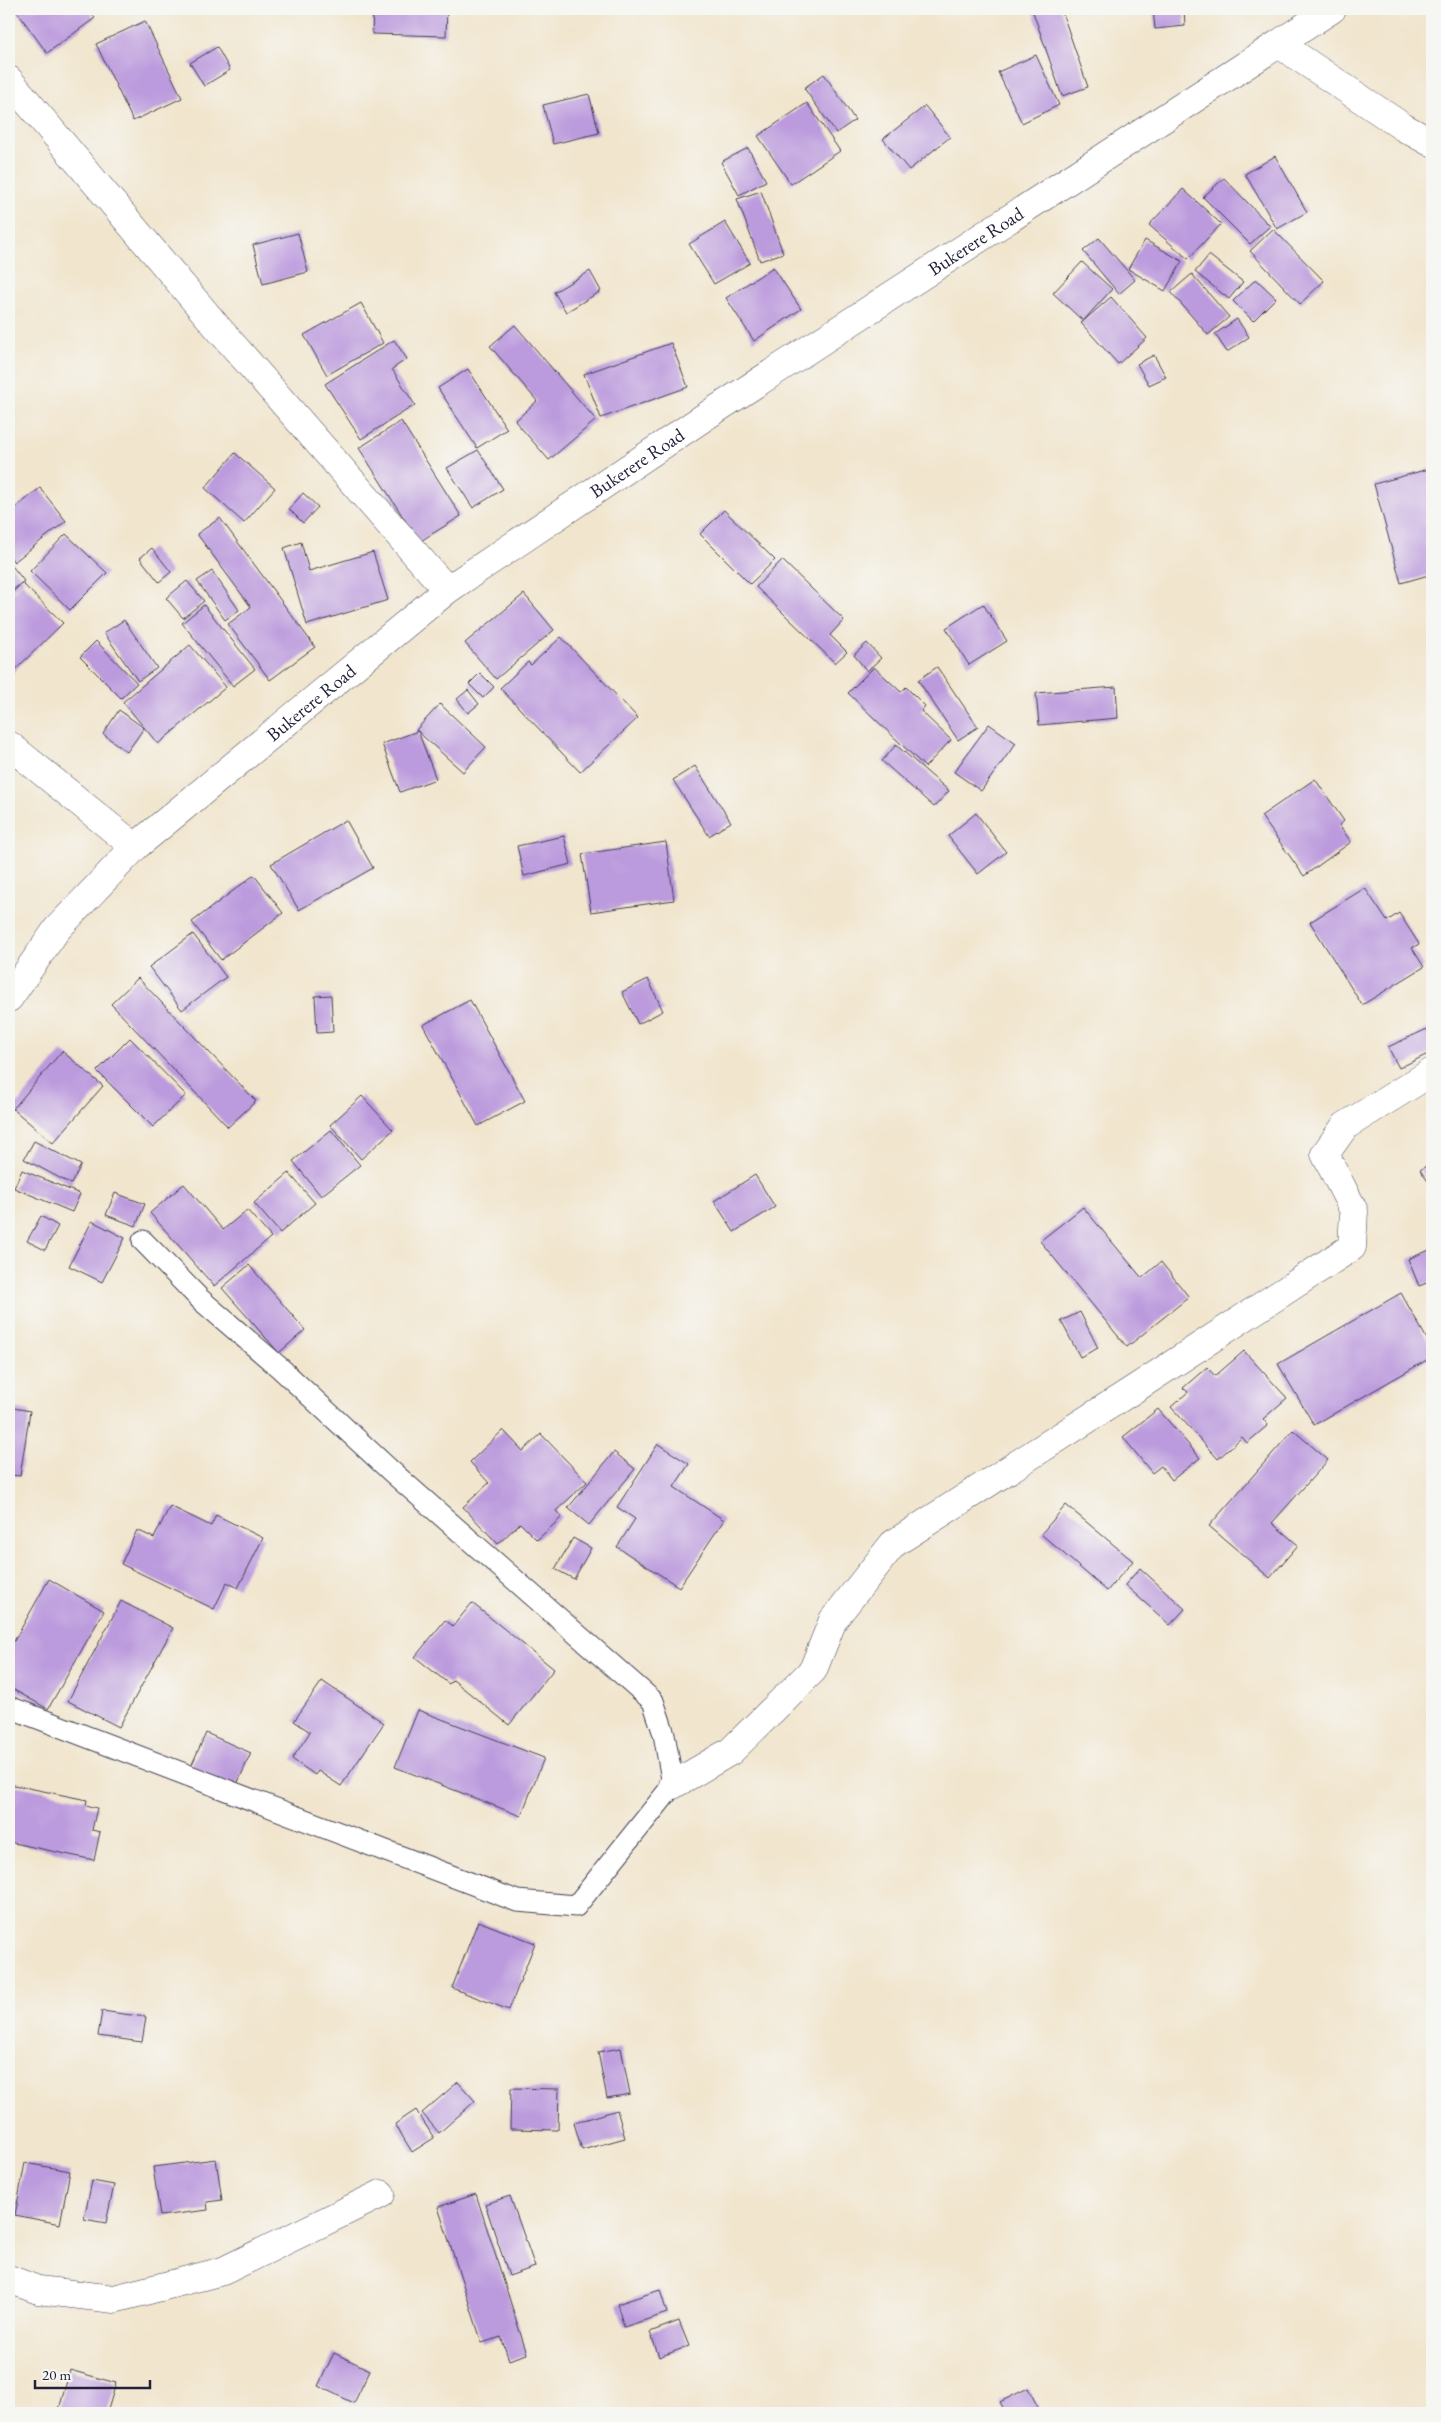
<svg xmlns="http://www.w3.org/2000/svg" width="1441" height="2422" viewBox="0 0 1441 2422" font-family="'EB Garamond',serif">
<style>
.building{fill:#bb9add}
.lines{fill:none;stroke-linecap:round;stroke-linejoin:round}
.lane-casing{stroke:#413f51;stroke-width:23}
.street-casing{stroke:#413f51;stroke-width:29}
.secondary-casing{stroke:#413f51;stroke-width:29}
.lane{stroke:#fff;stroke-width:21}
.street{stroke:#fff;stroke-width:28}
.secondary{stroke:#fff;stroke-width:28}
.labels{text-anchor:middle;stroke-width:4;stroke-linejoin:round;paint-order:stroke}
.street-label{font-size:19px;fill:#22223b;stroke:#f6f6f2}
</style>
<rect width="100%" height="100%" fill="#f6f6f2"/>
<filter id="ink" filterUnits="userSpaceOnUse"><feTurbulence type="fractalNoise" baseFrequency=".02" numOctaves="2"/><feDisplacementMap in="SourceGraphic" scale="10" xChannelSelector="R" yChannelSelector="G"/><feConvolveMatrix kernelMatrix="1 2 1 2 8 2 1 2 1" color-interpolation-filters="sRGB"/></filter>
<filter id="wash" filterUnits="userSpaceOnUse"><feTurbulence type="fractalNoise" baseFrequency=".0096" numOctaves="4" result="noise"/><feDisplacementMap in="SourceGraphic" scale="20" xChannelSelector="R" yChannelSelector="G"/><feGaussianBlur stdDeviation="1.12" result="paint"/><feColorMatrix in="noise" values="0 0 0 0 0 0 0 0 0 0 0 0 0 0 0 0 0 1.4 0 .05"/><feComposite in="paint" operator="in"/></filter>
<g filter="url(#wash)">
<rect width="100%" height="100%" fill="#f1e5cd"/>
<g id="blocks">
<path class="building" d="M15,9H88L95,18L47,53Z
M373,9H447L446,36L372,34Z
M1032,9H1061L1088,87L1062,96Z
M1153,9H1184L1185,26L1155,29Z
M145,21L182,98L133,121L96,44Z
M217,47L230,70L204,86L190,63Z
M1036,55L1059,105L1022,123L998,72Z
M824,74L855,120L836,133L804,88Z
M589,94L599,133L553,144L543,105Z
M807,103L840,151L791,184L758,136Z
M925,106L950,137L909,170L883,139Z
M748,148L766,181L739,195L721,162Z
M1275,156L1307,212L1277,229L1245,174Z
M1224,178L1270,226L1250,244L1203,197Z
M1183,189L1221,224L1188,259L1149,225Z
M761,191L783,253L760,261L737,199Z
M725,222L750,263L714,284L689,244Z
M1273,229L1324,281L1300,304L1250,251Z
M298,233L308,272L263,284L253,245Z
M1099,238L1135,280L1119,294L1083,251Z
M1145,240L1182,261L1165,291L1128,269Z
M1209,255L1243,282L1229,299L1195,272Z
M1082,262L1112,289L1083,321L1053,293Z
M773,267L801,309L754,341L726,298Z
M590,271L601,291L566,312L554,292Z
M1192,274L1229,317L1208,335L1171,292Z
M1256,279L1276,298L1253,321L1233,301Z
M1111,297L1147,338L1118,364L1081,323Z
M361,303L383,343L327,375L304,335Z
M1237,319L1249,337L1227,352L1215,334Z
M515,325L596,420L549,460L515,421L537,401L490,346Z
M394,340L407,359L392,369L415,405L361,439L325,384Z
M671,343L688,387L601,418L584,374Z
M1154,355L1166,377L1149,385L1137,364Z
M468,369L507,429L477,448L438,388Z
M401,421L461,516L419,542L359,448Z
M478,450L503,489L473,508L447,468Z
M235,453L275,488L244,523L205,488Z
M1432,468V574L1401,583L1374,484Z
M40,488L66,521L14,562L9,555V513Z
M303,493L318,507L303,523L289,509Z
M724,510L775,560L750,584L700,534Z
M220,518L315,647L270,680L228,624L251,607L197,534Z
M66,534L107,573L70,610L30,571Z
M301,542L309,571L373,552L388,600L307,625L284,548Z
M152,548L171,572L159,582L140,558Z
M782,560L844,620L830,635L847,652L835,663L756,587Z
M9,562L24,581L9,593Z
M212,571L239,610L225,620L197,581Z
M187,581L204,601L183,618L166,598Z
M22,583L63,623L9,676V596Z
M524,594L554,630L496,679L465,643Z
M983,604L1007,641L969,665L946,628Z
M204,605L255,669L233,686L182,623Z
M124,620L157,668L138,681L104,633Z
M561,637L638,718L580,772L500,688L528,662L531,665Z
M96,641L137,683L121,698L80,657Z
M867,643L881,658L867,671L854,655Z
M190,645L226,687L158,744L123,702Z
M874,667L901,692L906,687L925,706L921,711L951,740L925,767L848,693Z
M937,667L978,727L958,740L918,680Z
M480,673L494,687L483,698L469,684Z
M1116,687L1118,718L1039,725L1036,693Z
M468,690L479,704L468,713L457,699Z
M440,704L486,747L463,772L416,730Z
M119,710L144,728L127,752L103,734Z
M989,724L1016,743L981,791L954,772Z
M418,731L436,779L400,792L382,744Z
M896,745L949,791L934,807L882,761Z
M695,766L731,822L709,836L673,780Z
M1315,779L1344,821L1339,825L1351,842L1304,876L1261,816Z
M976,813L1006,852L978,874L948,836Z
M346,820L373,868L299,910L271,864Z
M564,836L571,864L524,876L517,846Z
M666,842L674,900L591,912L582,854Z
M254,875L283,913L221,960L192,922Z
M1365,888L1387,921L1399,913L1419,944L1412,948L1424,967L1362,1005L1310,922Z
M193,934L226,977L182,1010L149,967Z
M138,978L256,1101L228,1127L111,1004Z
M648,979L663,1011L638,1024L622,992Z
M331,995L333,1032L317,1033L315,996Z
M470,1000L525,1101L478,1126L423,1025Z
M1427,1029L1432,1040V1052L1399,1068L1388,1047Z
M130,1038L186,1095L153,1127L97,1071Z
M62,1051L103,1086L53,1143L13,1109Z
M362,1096L393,1130L361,1159L330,1125Z
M331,1130L360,1165L321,1196L293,1161Z
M34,1141L81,1165L71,1184L24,1159Z
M1432,1162V1187L1420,1170Z
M22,1170L80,1194L72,1212L14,1188Z
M289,1173L315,1203L280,1233L254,1203Z
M755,1175L775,1207L734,1232L714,1201Z
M184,1184L223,1230L247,1210L271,1237L214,1286L150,1213Z
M115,1193L145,1204L136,1226L106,1215Z
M1083,1207L1142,1278L1161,1262L1189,1297L1127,1347L1040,1241Z
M41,1216L58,1226L45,1250L27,1241Z
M92,1221L125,1238L102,1282L69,1266Z
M1432,1249V1281L1419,1286L1408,1259Z
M249,1265L305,1330L279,1353L222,1288Z
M1401,1293L1432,1348V1357L1314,1425L1278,1364Z
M1080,1312L1098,1348L1080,1357L1061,1321Z
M1244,1351L1287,1398L1263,1419L1268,1425L1247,1443L1242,1437L1218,1459L1171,1407L1188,1392L1183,1388L1207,1367L1215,1376Z
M9,1407L30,1411L20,1476L9,1475Z
M1158,1409L1200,1458L1172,1480L1161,1466L1152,1473L1123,1437Z
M503,1430L523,1451L541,1434L587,1482L556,1511L562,1517L537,1540L520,1523L498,1544L463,1507L489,1483L470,1462Z
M1293,1430L1328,1460L1272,1523L1298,1545L1270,1578L1209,1526Z
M658,1444L689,1464L674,1487L724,1520L679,1587L617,1547L635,1519L617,1507Z
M614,1452L635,1469L589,1525L568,1508Z
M1066,1505L1133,1561L1107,1591L1041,1534Z
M170,1506L211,1526L216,1515L263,1538L238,1588L227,1582L214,1609L121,1564L137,1530L154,1538Z
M573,1538L591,1548L574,1579L555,1569Z
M1140,1568L1185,1609L1170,1625L1125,1585Z
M49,1579L104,1611L48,1709L9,1687V1650Z
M121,1601L173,1628L119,1727L68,1701Z
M472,1603L554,1669L509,1725L453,1680L449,1684L415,1657L445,1620L453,1626Z
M322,1681L384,1723L341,1786L318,1771L315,1775L292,1759L310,1732L294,1721Z
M418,1710L544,1758L521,1816L395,1767Z
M206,1733L251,1753L234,1791L189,1771Z
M9,1784L87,1800L86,1805L97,1808L92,1830L100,1832L94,1860L9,1842Z
M478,1921L535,1943L509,2010L452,1988Z
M102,2011L146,2017L142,2042L98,2036Z
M621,2048L630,2094L607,2098L598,2052Z
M458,2082L475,2101L439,2133L422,2113Z
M511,2088L559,2089L558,2130L510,2129Z
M416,2110L434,2138L412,2152L395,2124Z
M617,2110L625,2138L582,2150L574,2123Z
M216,2159L222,2200L207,2202L208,2210L160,2216L153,2167Z
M25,2163L70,2171L60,2224L15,2215Z
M92,2181L114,2185L106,2223L84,2219Z
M476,2194L527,2354L509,2360L501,2337L482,2343L438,2207Z
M510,2196L535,2267L509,2276L485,2204Z
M660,2290L667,2313L624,2327L617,2304Z
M679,2321L689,2346L659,2357L650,2332Z
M334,2353L370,2370L354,2403L318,2386Z
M70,2370L116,2383L107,2413H58Z
M1028,2388L1041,2413H1006L1000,2402Z"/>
</g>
</g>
<g filter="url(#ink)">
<use href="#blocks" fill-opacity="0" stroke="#413f51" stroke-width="1"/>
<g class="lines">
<defs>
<path id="lane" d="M9,1707L517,1901L576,1906L673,1785L664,1734L653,1701L392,1472L280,1368L201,1300L143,1241"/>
<path id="street" d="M1279,44L1403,127L1432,143
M9,80L218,328L447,590
M9,745L135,847
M673,1785L731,1751L813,1670L833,1620L893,1544L1136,1388L1352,1247L1354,1211L1325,1154L1345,1126L1432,1072
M9,2279L38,2290L114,2299L223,2271L381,2194"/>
<g id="secondary">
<path id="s1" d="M9,998L57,929L135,847L447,590L706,416L1332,9"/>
</g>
</defs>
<use href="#lane" class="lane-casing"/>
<use href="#street" class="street-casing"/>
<use href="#secondary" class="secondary-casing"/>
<use href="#lane" class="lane"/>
<use href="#street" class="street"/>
<use href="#secondary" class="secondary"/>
</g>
</g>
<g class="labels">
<g class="street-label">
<text dy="7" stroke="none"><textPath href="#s1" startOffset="1235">Bukerere Road</textPath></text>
<text dy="7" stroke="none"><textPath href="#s1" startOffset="830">Bukerere Road</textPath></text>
<text dy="7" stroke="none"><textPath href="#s1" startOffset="425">Bukerere Road</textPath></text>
</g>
</g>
<rect width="1441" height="2422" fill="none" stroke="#f6f6f2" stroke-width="30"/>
<path d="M35 2380v8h115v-8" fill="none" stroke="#22223b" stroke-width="2.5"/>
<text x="42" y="2380" font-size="15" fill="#22223b" stroke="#f6f6f2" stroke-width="4" paint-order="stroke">20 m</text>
</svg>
